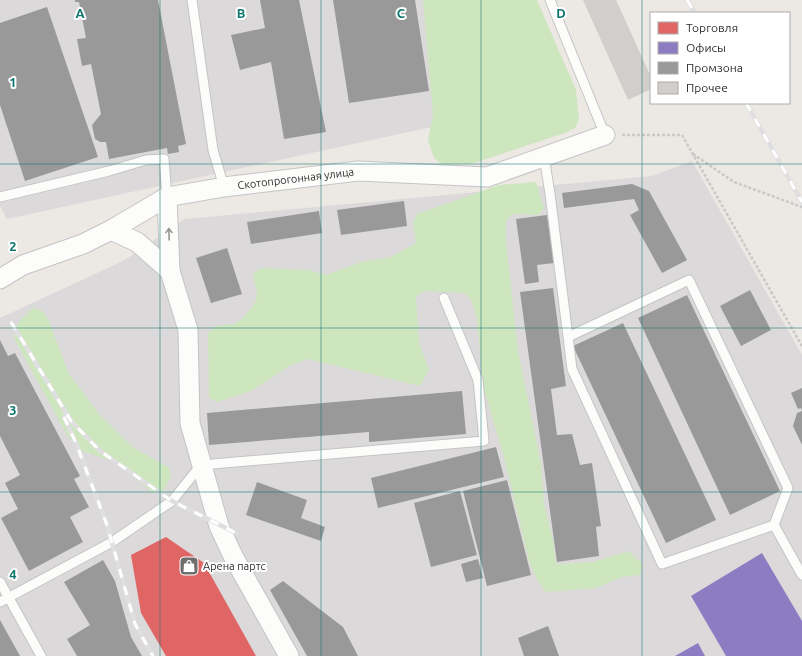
<svg xmlns="http://www.w3.org/2000/svg" width="802" height="656" viewBox="0 0 802 656" font-family="Ubuntu,sans-serif">
<style>
.industrial{fill:#dcd9db}
.green{fill:#cee6be}
.shops{fill:#e06666}
.offices{fill:#8e7cc3}
.industry{fill:#999}
.building{fill:#d1cecb}
.lines{fill:none;stroke-linecap:round;stroke-linejoin:round}
.service-casing{stroke:#c5c4c5;stroke-width:11}
.minor-casing{stroke:#c5c4c5;stroke-width:21}
.path{stroke:#c9c9c8;stroke-width:2.5;stroke-dasharray:3 2;stroke-linecap:butt}
.service{stroke:#fcfcfb;stroke-width:9}
.minor{stroke:#fcfcfb;stroke-width:19}
.rail-casing{stroke:#dfdfe1;stroke-width:4.5}
.rail{stroke:#fff;stroke-width:3;stroke-dasharray:9;stroke-linecap:butt}
.oneway{stroke:#959594}
.grid{fill:none;stroke:#0f766e;stroke-width:1;stroke-opacity:0.55}
.labels{text-anchor:middle;stroke-width:4;stroke-linejoin:round;paint-order:stroke}
.street-label{font-size:11px;fill:#2e2e2e;stroke:#fff}
.poi-label{font-size:11px;fill:#2e2e2e;stroke:#fff;text-anchor:start}
.grid-label{font-size:13px;text-anchor:middle;font-weight:bold;fill:#0f766e;stroke:#fff;stroke-width:4;stroke-linejoin:round;paint-order:stroke}
</style>
<rect width="100%" height="100%" fill="#ece8e4"/>
<path class="industrial" d="M0,0H464L487,115L7,219L0,206Z
M692,161L802,355V656H0V318L125,260L185,219L652,176Z"/>
<path class="green" d="M423,0H537L576,90L579,119L575,128L565,133L471,164H442L434,158L428,140L433,115Z
M536,182L544,208L539,215L512,214L506,221V241L518,351L541,464L544,504L553,540L556,564L593,562L629,551L642,564L640,575L622,577L596,588L546,592L538,581L530,565L504,457L483,386L477,319L471,299L464,293L424,291L416,296L419,342L429,370L420,386L308,359L291,365L251,391L217,402L209,397L208,334L216,326L235,324L243,318L255,303L257,294L253,274L261,268L308,270L326,275L361,262L391,257L416,243L413,223L417,214L499,185Z
M33,308L42,311L48,319L69,374L99,414L134,448L168,467L171,476L162,493H153L117,463L80,450L68,437L15,340C14,323 22,319 33,308Z"/>
<path class="shops" d="M166,537L204,563L256,656H166L141,613L131,555Z"/>
<path class="offices" d="M762,553L802,621V656H726L691,596Z
M698,643L705,656H675Z"/>
<path class="industry" d="M75,0H158L186,144L178,146L179,152L168,154L167,148L109,159L106,142H100L95,139L92,125L101,114L91,64L82,66L77,39L86,38L79,2H75Z
M260,0H299L326,132L284,139L271,62L240,70L231,35L265,28Z
M333,0H415L429,91L349,103Z
M47,7L98,157L25,181L0,105V23Z
M632,184L649,191L687,260L662,273L630,215L639,210L634,199L564,208L562,193Z
M404,201L407,226L341,235L337,210Z
M319,211L322,233L251,244L247,222Z
M547,215L554,263L537,265L539,282L525,284L516,219Z
M227,248L242,294L211,303L196,258Z
M553,288L566,386L551,389L557,435L572,434L580,465L592,463L601,526L596,527L599,556L557,562L520,292Z
M750,290L771,330L741,346L720,306Z
M687,295L780,491L730,515L638,318Z
M623,323L716,520L666,543L573,346Z
M0,340L8,356L15,353L80,476L74,479L89,507L70,517L83,542L29,571L1,518L18,509L5,483L20,475L0,436Z
M802,388V411L801,408L798,409L791,393Z
M462,391L466,434L369,442V432L209,445L207,413Z
M802,411V445L793,426L797,413Z
M496,447L504,477L378,508L371,478Z
M507,480L531,575L487,586L463,491Z
M257,482L307,500L301,518L325,527L321,541L246,515Z
M460,491L477,555L431,567L414,503Z
M478,559L483,578L466,582L461,564Z
M103,560L115,581L131,637L142,656H77L67,639L90,625L64,582Z
M283,581L343,627L358,656H307L270,590Z
M0,620L20,656H0Z
M548,626L559,656H524L518,638Z"/>
<path class="building" d="M583,0H616L651,77V89L628,100Z"/>
<g class="lines">
<defs>
<path id="service" d="M192,0L213,150L224,187
M550,0L605,135
M544,156L550,194L568,337
M0,197L109,171L146,160L164,159L167,197
M774,525L662,564L572,369L568,337L689,280L788,488L774,525L802,575
M0,582L41,656
M0,602L112,542L172,501L201,465L484,441L478,380L444,298"/>
<g id="minor">
<path d="M167,197L170,271L188,330L190,423L219,526L234,558L289,656"/>
<path d="M111,230L137,242L170,271"/>
<path id="s1" d="M0,279L23,265L83,244L111,230L167,197L224,187L358,171L487,177L605,135"/>
</g>
</defs>
<use href="#service" class="service-casing"/>
<use href="#minor" class="minor-casing"/>
<path class="path" d="M622,135H682L802,346
M693,154L734,182L802,207"/>
<use href="#service" class="service"/>
<use href="#minor" class="minor"/>
<defs>
<path id="rail" d="M687,0L695,13
M746,103L802,202
M11,322L71,421L100,451L172,501L236,533
M64,417L76,443L107,525L135,624L153,656"/>
</defs>
<use href="#rail" class="rail-casing"/>
<use href="#rail" class="rail"/>
</g>
<defs><path id="oneway-shaft" d="M-6 0H5M1.5-3L5.5 0L1.5 3" fill="none" stroke-width="1.6" stroke-linecap="round" stroke-linejoin="round"/></defs>
<use class="oneway" href="#oneway-shaft" transform="translate(169 234) rotate(-92)"/>
<path class="grid" d="M160,0V656M321,0V656M481,0V656M642,0V656M0,164H802M0,328H802M0,492H802"/>
<defs>
<symbol id="shop-square" viewBox="-11 -11 22 22"><rect x="-9" y="-9" width="18" height="18" rx="4" fill="#706f6e" stroke="#fff"/><path d="M-5-2.5h2.3a2.7 3.5 0 0 1 5.4 0H5L5.5 6h-11ZM-1.5-2.5h3a1.5 2.3 0 0 0-3 0Z" fill="#fff"/></symbol>
</defs>
<g fill-rule="evenodd">
<use href="#shop-square" x="178" y="555" width="22" height="22"/>
</g>
<g class="labels">
<g class="street-label">
<text dy="4" stroke="none"><textPath href="#s1" startOffset="317">Скотопрогонная улица</textPath></text>
</g>
<g class="poi-label">
<text x="203" y="570">Арена партс</text>
</g>
</g>
<g class="grid-label">
<text x="80" y="18">A</text>
<text x="241" y="18">B</text>
<text x="401" y="18">C</text>
<text x="561" y="18">D</text>
<text x="13" y="87">1</text>
<text x="13" y="251">2</text>
<text x="13" y="415">3</text>
<text x="13" y="579">4</text>
</g>
<rect x="650" y="12" width="140" height="92" fill="#ffffff" stroke="#ababab"/>
<rect x="658" y="22" width="20" height="12" fill="#e06666" stroke="#ababab"/>
<text x="686" y="32" font-size="12" fill="#2e2e2e">Торговля</text>
<rect x="658" y="42" width="20" height="12" fill="#8e7cc3" stroke="#ababab"/>
<text x="686" y="52" font-size="12" fill="#2e2e2e">Офисы</text>
<rect x="658" y="62" width="20" height="12" fill="#999999" stroke="#ababab"/>
<text x="686" y="72" font-size="12" fill="#2e2e2e">Промзона</text>
<rect x="658" y="82" width="20" height="12" fill="#d1cecb" stroke="#ababab"/>
<text x="686" y="92" font-size="12" fill="#2e2e2e">Прочее</text>
</svg>
